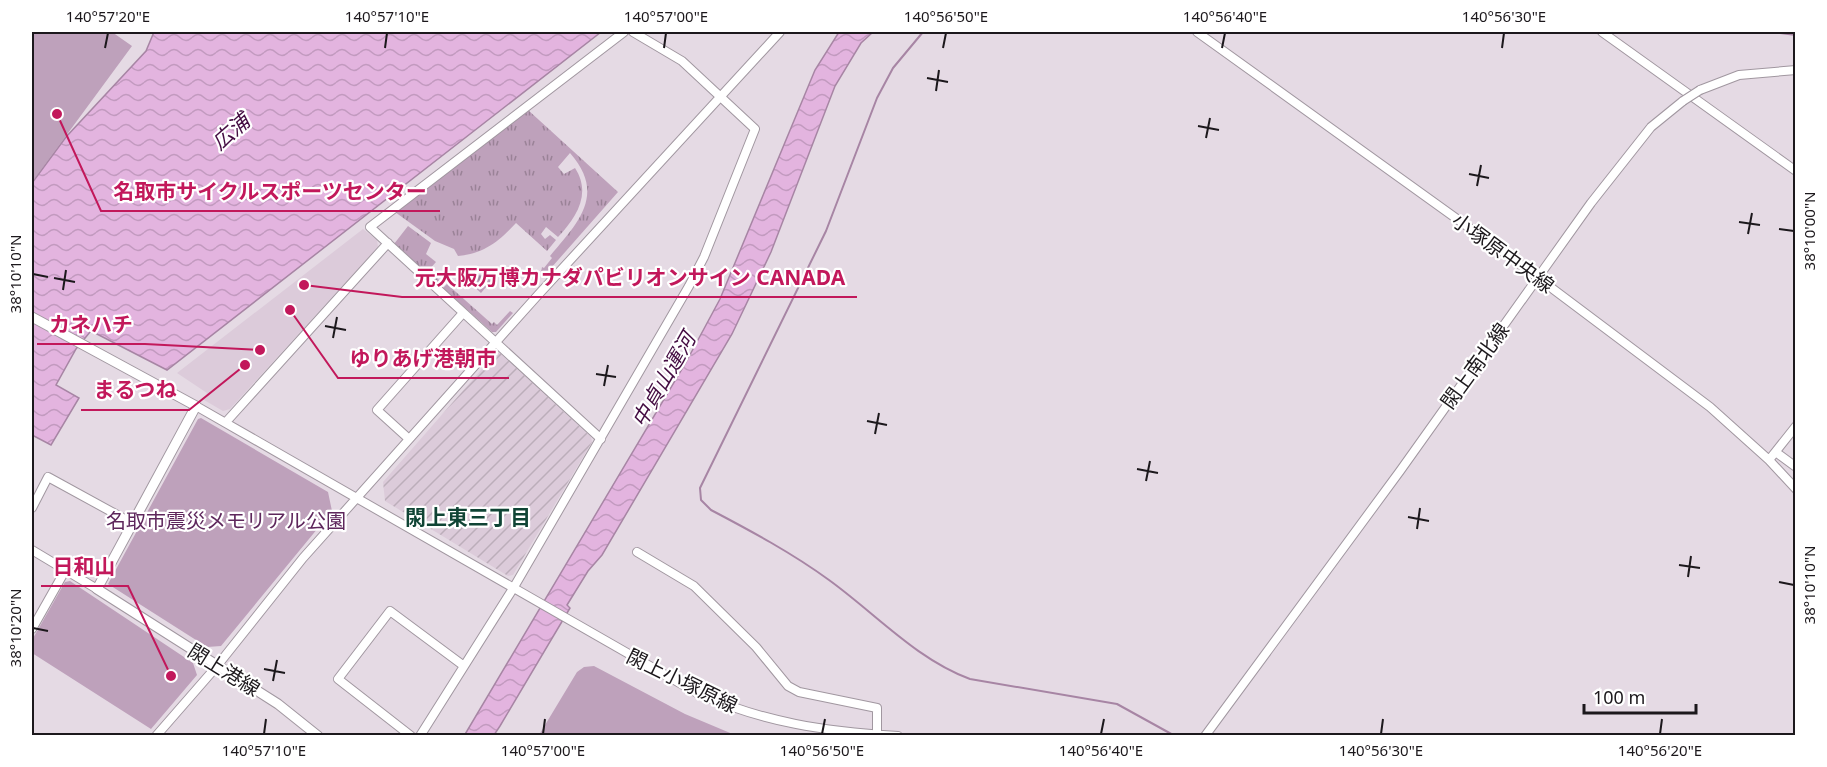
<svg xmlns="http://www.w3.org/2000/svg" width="1827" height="767" viewBox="0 0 1827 767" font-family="'Noto Sans','Noto Sans JP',sans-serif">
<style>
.built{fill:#dccbda}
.industrial{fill:url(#industrial-furrows)}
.grass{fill:url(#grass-tufts)}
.park{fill:#bea1bb}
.water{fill:url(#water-waves);stroke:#a785a4;stroke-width:1.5}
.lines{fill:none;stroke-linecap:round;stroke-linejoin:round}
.stream{stroke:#a785a4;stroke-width:2}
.minor-casing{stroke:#a197a0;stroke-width:10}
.major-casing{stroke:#a197a0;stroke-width:11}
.minor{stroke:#fff;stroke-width:8}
.major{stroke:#fff;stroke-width:9}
.minor-bridge-casing{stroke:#a197a0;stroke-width:10;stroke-linecap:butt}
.minor-bridge{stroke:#fff;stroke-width:8}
.ticks{fill:none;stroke:#1c181c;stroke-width:2}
.labels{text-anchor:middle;stroke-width:4.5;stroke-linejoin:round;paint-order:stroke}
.street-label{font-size:20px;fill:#1c181c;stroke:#fff}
.park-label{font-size:20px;fill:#5e275c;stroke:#fff}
.water-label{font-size:21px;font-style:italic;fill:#440c42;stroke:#fff}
.neighbourhood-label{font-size:21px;font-weight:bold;fill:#104435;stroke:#fff}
.leader{fill:none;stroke:#c2185b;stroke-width:2}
.callout-dot{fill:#c2185b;stroke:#fff;stroke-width:2}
.callout-label{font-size:21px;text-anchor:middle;font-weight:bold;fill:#c2185b;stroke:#fff;stroke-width:4.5;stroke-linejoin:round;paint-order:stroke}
.neatline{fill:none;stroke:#1c181c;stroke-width:2}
.ticks-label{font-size:15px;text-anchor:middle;fill:#1c181c}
</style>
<defs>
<pattern id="industrial-furrows" width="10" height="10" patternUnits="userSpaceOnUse" patternTransform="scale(1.5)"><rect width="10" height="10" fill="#dccbda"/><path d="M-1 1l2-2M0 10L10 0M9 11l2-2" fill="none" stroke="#bcaeba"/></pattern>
<pattern id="grass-tufts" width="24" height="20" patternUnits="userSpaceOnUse" patternTransform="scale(1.5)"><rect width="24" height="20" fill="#bea1bb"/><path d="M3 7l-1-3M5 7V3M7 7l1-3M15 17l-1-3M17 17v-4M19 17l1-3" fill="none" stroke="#9a8297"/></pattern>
<pattern id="water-waves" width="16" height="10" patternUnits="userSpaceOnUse" patternTransform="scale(1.5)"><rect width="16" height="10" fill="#e3b4df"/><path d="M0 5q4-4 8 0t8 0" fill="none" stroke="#c29abf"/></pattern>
</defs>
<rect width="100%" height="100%" fill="#e5dae4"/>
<path class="built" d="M363,229L377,240L378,247L230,409L223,411L204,400L207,393L177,373Z"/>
<path class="industrial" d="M500,353L591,437L592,442L513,575L508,576L385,501L383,482L495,354Z"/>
<path class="grass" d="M528,110L618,192L544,276L541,272L542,267L544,268L552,258L550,256C579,222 606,194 570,153L558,167L564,174L575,168C592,194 576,218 558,237L546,227L541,234L545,239L550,235L556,240L547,251L516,223C498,242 485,253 458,256L454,249L435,241L395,212Z
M408,226L431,243L426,254L436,262L429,270L439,280L437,283L394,244Z
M496,270L498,273L481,293L459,273L471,272L472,274L483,275Z
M447,284L492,324L494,322L497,325L510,311L513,313L496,332H492L443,288Z"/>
<path class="park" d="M32,32H112L132,46L32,182Z
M201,418L328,492L332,511L221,646L207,647L108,584L198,419Z
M70,581L193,663L197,675L151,729L32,653V640L65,582Z
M594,666L685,714L735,735H539L577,672L584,667Z"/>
<path class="water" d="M154,32H601L167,370L95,333L90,332L76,349L56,385L79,398L51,445L32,435V183L66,137L146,51Z
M839,32H873L861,43L835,86L771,252L732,334L602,555L588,571L567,605L570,608L500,726L494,735L464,736L685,364L720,299L815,70Z"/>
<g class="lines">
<path class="stream" d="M923,32L893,68L877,98L826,231L700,488L701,500L711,510C751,531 792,553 829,580C876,614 916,659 970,679L1117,704L1175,736
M1772,32L1796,35"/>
<defs>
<path id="minor" d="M1197,32L1521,265L1710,407L1769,460L1796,489
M1602,32L1796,171
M1700,90L1739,75L1796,70
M196,406L697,693C766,723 823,731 898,736
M226,422L388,243
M409,439L377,410L463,313
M601,439L370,227L624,32
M1777,453L1796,467
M1769,460L1796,426
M32,508L48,477L132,523
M32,550L97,589
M637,552L694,586L756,647L788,686L799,692L877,708V736
M32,629L66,569
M156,736L217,666L303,558L538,295L780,32
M411,736L338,679L390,611L464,666
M420,736L514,587L689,286L704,257L755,129L682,61L633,32
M1205,736L1400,471L1591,203L1651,127L1683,101"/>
<path id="major" d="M32,317L196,406L97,589L278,704L318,736"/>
</defs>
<use href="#minor" class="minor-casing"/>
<use href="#major" class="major-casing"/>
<use href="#minor" class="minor"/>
<use href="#major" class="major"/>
<defs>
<path id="minor-bridge" d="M1683,101L1700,90"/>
</defs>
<use href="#minor-bridge" class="minor-bridge-casing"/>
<use href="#minor-bridge" class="minor-bridge"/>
</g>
<path class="ticks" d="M105,48L108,33M385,48L387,33M664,48L666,33M943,48L946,33M1222,48L1225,33M1502,48L1504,33M927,78L948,82M936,91L939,70M1198,126L1219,130M1206,138L1210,118M1469,174L1489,178M1477,186L1481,165M1739,222L1760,225M1779,229L1794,231M1748,234L1752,213M33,274L48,277M54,278L75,282M63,290L66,270M325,326L346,330M333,338L337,317M596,374L616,377M604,386L608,365M867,421L887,425M875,434L879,413M1137,469L1158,473M1146,481L1150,461M1408,517L1429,521M1417,529L1420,508M1679,565L1700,568M1688,577L1691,556M1779,582L1794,585M33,628L48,631M264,669L285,673M273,681L277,660M264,734L266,719M543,734L545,719M822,734L825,719M1101,734L1104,719M1381,734L1383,719M1660,734L1662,719"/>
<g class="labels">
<g class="street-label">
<text transform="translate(1503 253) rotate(36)" y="7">小塚原中央線</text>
<text transform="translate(1475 366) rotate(-54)" y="7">閖上南北線</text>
<text transform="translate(224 670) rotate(32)" y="7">閖上港線</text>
<text transform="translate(682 681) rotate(26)" y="7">閖上小塚原線</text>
</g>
<g class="park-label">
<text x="226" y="528">名取市震災メモリアル公園</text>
</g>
<g class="water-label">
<text transform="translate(231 132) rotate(-41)" y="7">広浦</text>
<text transform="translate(664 380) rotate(-60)" y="7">中貞山運河</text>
</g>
<g class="neighbourhood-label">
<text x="468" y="525">閖上東三丁目</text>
</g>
</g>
<path class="leader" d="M57 114L101 211H440M304 285L402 297H857M260 350L145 344H37M290 310L338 378H509M245 365L189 410H81M171 676L128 586H41"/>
<g class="callout-dot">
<circle cx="57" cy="114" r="6"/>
<circle cx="304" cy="285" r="6"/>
<circle cx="260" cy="350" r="6"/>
<circle cx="290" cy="310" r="6"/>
<circle cx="245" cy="365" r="6"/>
<circle cx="171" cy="676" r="6"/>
</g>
<g class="callout-label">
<text x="270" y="199">名取市サイクルスポーツセンター</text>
<text x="630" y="285">元大阪万博カナダパビリオンサイン CANADA</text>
<text x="91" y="332">カネハチ</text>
<text x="423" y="366">ゆりあげ港朝市</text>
<text x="135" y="397">まるつね</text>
<text x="84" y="574">日和山</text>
</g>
<rect width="1827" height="767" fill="none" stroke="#ffffff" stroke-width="66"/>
<path d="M1584 704v9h112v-9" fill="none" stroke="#1c181c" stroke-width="3"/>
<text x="1593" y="704" font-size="18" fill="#1c181c" stroke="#ffffff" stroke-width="4.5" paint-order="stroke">100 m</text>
<rect x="33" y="33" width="1761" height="701" class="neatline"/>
<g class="ticks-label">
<text x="108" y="22">140°57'20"E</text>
<text x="387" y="22">140°57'10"E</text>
<text x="666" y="22">140°57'00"E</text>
<text x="946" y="22">140°56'50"E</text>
<text x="1225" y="22">140°56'40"E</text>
<text x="1504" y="22">140°56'30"E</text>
<text transform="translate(1810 231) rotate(-90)" y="5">38°10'00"N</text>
<text transform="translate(16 274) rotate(-90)" y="5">38°10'10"N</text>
<text transform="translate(1810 585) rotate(-90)" y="5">38°10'10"N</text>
<text transform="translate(16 628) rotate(-90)" y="5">38°10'20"N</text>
<text x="264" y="756">140°57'10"E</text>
<text x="543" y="756">140°57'00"E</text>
<text x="822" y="756">140°56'50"E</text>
<text x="1101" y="756">140°56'40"E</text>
<text x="1381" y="756">140°56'30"E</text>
<text x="1660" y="756">140°56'20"E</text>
</g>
</svg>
